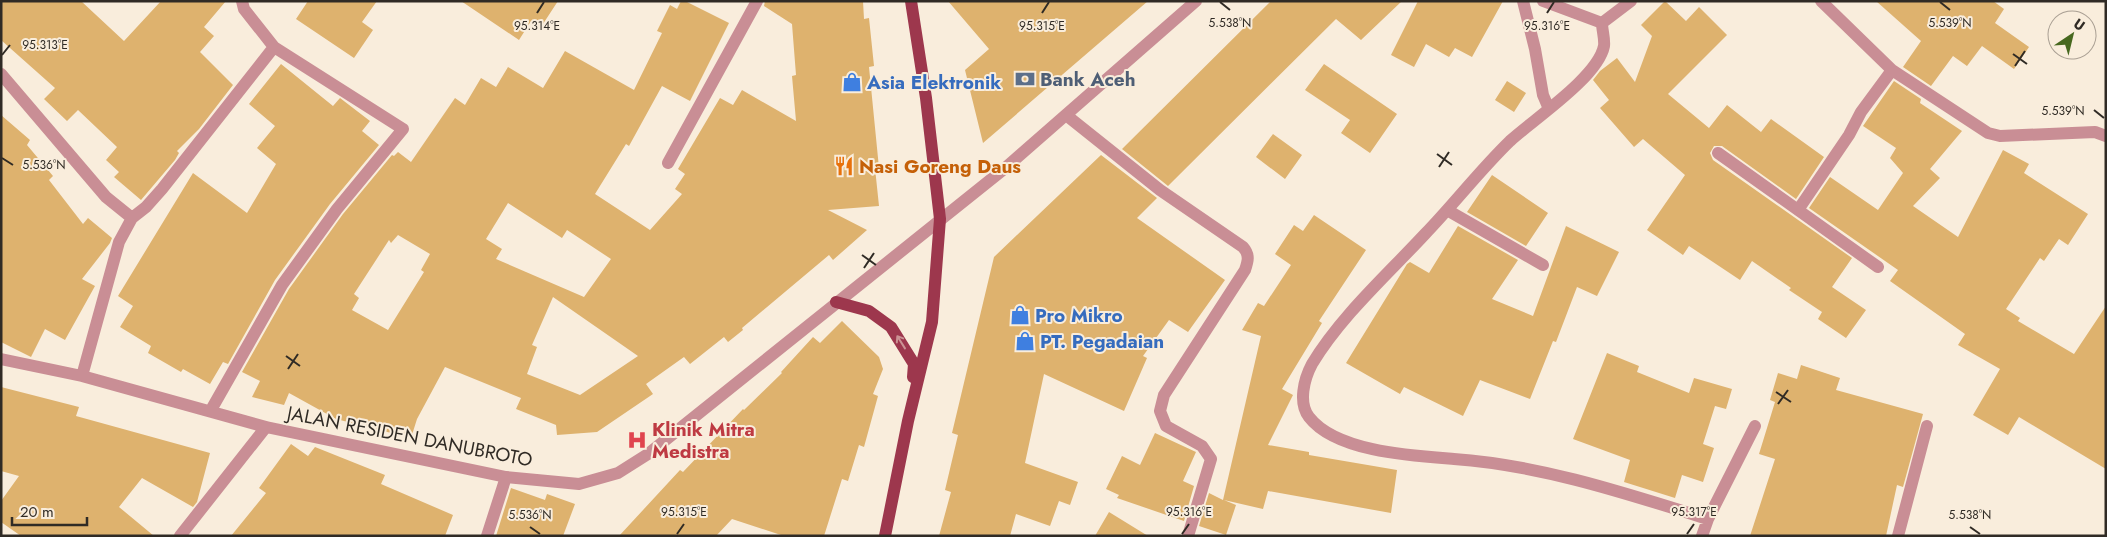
<svg xmlns="http://www.w3.org/2000/svg" width="2107" height="537" viewBox="0 0 2107 537" font-family="Jost,sans-serif">
<style>
.building{fill:#deb26e;fill-rule:evenodd}
.lines{fill:none;stroke-linecap:round;stroke-linejoin:round}
.minor{stroke:#c98e95;stroke-width:12}
.major{stroke:#9d374d;stroke-width:12}
.oneway{stroke:#cb9294}
.ticks{fill:none;stroke:#302b25;stroke-width:2}
.labels{text-anchor:middle;stroke-width:4;stroke-linejoin:round;paint-order:stroke}
.service-label{font-size:19px;font-weight:bold;fill:#4e5e75;stroke:#f9eddc;text-anchor:start}
.shop-label{font-size:19px;font-weight:bold;fill:#366cbe;stroke:#f9eddc;text-anchor:start}
.food-label{font-size:19px;font-weight:bold;fill:#c56008;stroke:#f9eddc;text-anchor:start}
.health-label{font-size:19px;font-weight:bold;fill:#be3a42;stroke:#f9eddc;text-anchor:start}
.street-label{font-size:19px;fill:#302b25;stroke:#f9eddc}
.ticks-label{font-size:12px;text-anchor:middle;fill:#302b25;stroke:#f9eddc;stroke-width:4;stroke-linejoin:round;paint-order:stroke}
</style>
<rect width="100%" height="100%" fill="#f9eddc"/>
<path class="building" d="M1,1H81L124,41L161,1H226L204,27L214,36L200,52L233,85L199,129L177,151L179,153L175,160L141,200L114,177L119,172L106,160L117,147L78,110L67,121L44,99L55,88L1,40Z
M308,1H377L362,22L373,30L354,58L296,19Z
M461,1H558L541,27L531,21L519,40Z
M681,1H685L729,23L690,101L662,86L629,146L626,144L595,194L650,230L682,194L675,189L685,174L678,169L720,98L733,105L742,90L796,121L792,76L796,75L792,24L764,6L765,1H863L864,19L869,18L874,66L869,67L879,168H875L879,206L828,210L867,230L833,260L829,255L742,328L743,330L728,342L724,337L690,364L684,357L646,384L653,394L597,432L557,435L556,425L516,409L521,398L445,367L417,419L411,438L336,419L289,393L284,405L252,397L260,381L242,372L289,289L343,214L392,155L394,156L398,152L411,162L455,98L465,105L481,78L496,87L508,67L543,88L565,51L634,90L662,33L657,31L670,5L677,9ZM508,203L562,238L567,230L611,259L584,297L496,259L502,249L486,239ZM398,235L430,254L421,270L424,272L388,330L352,310L359,298L354,294L389,240L391,243ZM553,297L638,356L580,395L527,374L537,347L532,345Z
M948,1H1148L983,143L965,70L989,49Z
M1271,1H1402L1361,40L1336,19L1168,186L1122,149Z
M1418,1H1503L1472,57L1455,48L1449,57L1426,44L1414,67L1391,55Z
M1665,1L1686,21L1699,7L1727,35L1668,94L1709,128L1727,105L1761,132L1771,119L1824,157L1796,199L1722,146H1714L1710,153L1713,160L1852,258L1832,287L1866,310L1846,338L1818,319L1822,312L1789,290L1791,288L1752,261L1740,280L1689,246L1683,255L1647,230L1685,175L1643,139L1634,147L1600,108L1609,100L1593,80L1600,71L1617,58L1635,82L1652,36L1641,25Z
M1876,1H1993L2004,9L1995,23L2029,47L2014,69L1982,46L1967,66L1953,56L1931,86L1903,67L1921,41Z
M281,64L333,106L340,98L370,121L362,131L379,145L330,204L275,280L228,364L223,362L210,384L183,369L181,372L148,353L151,346L120,327L133,306L118,296L193,173L247,213L276,164L257,148L275,126L249,104Z
M1324,64L1397,114L1370,153L1341,133L1350,120L1305,90Z
M1507,81L1526,93L1514,112L1495,100Z
M1894,81L1921,99L1920,103L1962,131L1930,169L1940,178L1913,206L1958,237L2003,150L2029,164L2024,173L2088,214L2068,245L2059,239L2044,261L2040,258L2006,309L2020,318L2018,321L2074,354L2106,306V469L2019,417L2008,435L1973,415L2000,369L1958,345L1965,334L1890,281L1898,270L1809,208L1830,177L1878,210L1903,173L1890,158L1896,148L1863,126Z
M1,115L30,140L27,145L53,176L49,180L83,224L88,218L112,238L110,243L82,279L95,286L65,340L45,329L31,357L1,342Z
M1273,134L1302,155L1285,179L1256,157Z
M1101,155L1157,198L1137,218L1225,280L1188,332L1169,320L1143,356L1147,358L1124,411L1044,374L1025,463L1078,482L1070,505L1059,501L1050,526L1016,514L1010,536H939L951,492L945,490L958,435L952,433L994,257Z
M1492,175L1548,213L1526,246L1467,212Z
M1314,215L1366,250L1319,321L1322,323L1282,389L1293,395L1268,445L1309,452V455L1397,470L1391,513L1268,491L1263,509L1224,500L1236,505L1226,535L1199,526L1209,493L1223,500L1261,336L1242,330L1258,303L1264,306L1291,265L1275,254L1294,225L1303,231Z
M1458,226L1518,260L1492,299L1533,316L1566,226L1619,252L1597,296L1577,287L1556,342L1553,341L1530,399L1480,380L1463,416L1404,387L1400,394L1346,363L1407,264L1410,262L1429,273Z
M842,321L879,357L883,369L873,394L878,396L864,447L859,445L848,481L842,479L824,536H784L732,519L716,536H619L680,470L683,472L743,409L744,410L782,373L781,372L813,337L820,343Z
M1607,353L1639,366L1637,372L1689,393L1694,378L1732,389L1726,409L1715,406L1703,444L1714,448L1703,482L1682,475L1675,498L1624,482L1630,460L1573,439Z
M1801,365L1840,378L1836,390L1923,414L1903,487L1897,485L1886,536H1750L1775,459L1759,454L1775,402L1770,400L1778,373L1797,379Z
M1,387L79,407L76,416L210,453L197,502L193,507L142,478L119,507L154,536H21L1,522V501L19,476L1,471Z
M1155,433L1196,452L1183,481L1194,486L1184,521L1117,498L1119,495L1106,489L1122,456L1140,465Z
M291,444L308,456L315,447L385,475L381,484L453,515L445,536H231L266,493L259,488Z
M511,488L545,500L547,494L575,504L563,536H496Z
M1109,512L1148,536H1095Z"/>
<g class="lines">
<path class="minor" d="M1523,1L1535,49L1543,95L1549,109
M1543,1L1602,23L1631,1
M1821,1L1892,70L1988,133L2000,136L2095,132L2106,136
M1602,23C1602,30 1605,39 1604,46C1598,77 1534,119 1510,141C1480,170 1454,204 1425,234C1387,275 1341,316 1312,364C1304,379 1298,403 1309,417C1336,452 1413,456 1454,459C1540,465 1625,493 1708,519
M1,74L106,197L132,218
M1066,115L1160,190L1243,247C1250,255 1248,261 1245,270L1164,395L1160,411L1166,426L1202,446L1211,459L1188,536
M1718,153L1878,267
M668,163L757,1
M1447,210L1543,265
M1798,210L1849,135L1861,112L1892,70
M1,359L82,376L266,427L506,477L579,484L618,473L648,454L1004,169L1196,1
M82,376L119,242L132,218L146,207L162,189L274,47L244,9L242,1
M211,410L282,285L337,209L403,129L274,47
M180,536L266,427
M487,536L506,477
M1702,536L1708,519L1755,426
M1898,536L1927,426"/>
<path class="major" d="M836,302L869,311L891,327L914,364L913,377
M885,536L908,421L932,322L940,219L926,98L911,1"/>
</g>
<defs><path id="oneway-shaft" d="M-6 0H5M1.5-3L5.5 0L1.5 3" fill="none" stroke-width="1.6" stroke-linecap="round" stroke-linejoin="round" transform="scale(1.25)"/></defs>
<use class="oneway" href="#oneway-shaft" transform="translate(901 342) rotate(-122)"/>
<path class="ticks" d="M1220,2L1230,10M1940,2L1950,10M537,13L544,2M1042,13L1049,2M1547,13L1554,2M2013,54L2027,64M2,55L10,45M2015,66L2025,51M2094,110L2104,118M1437,154L1452,165M2,158L13,165M1439,167L1449,152M862,255L876,265M864,268L874,253M286,356L300,366M288,369L298,354M1776,392L1791,402M1778,404L1788,390M530,527L540,534M1970,527L1980,534M677,534L684,524M1182,534L1189,524M1687,534L1694,524"/>
<defs>
<symbol id="bank-bare" viewBox="-9 -9 18 18"><path d="M-6-4H6V4H-6ZM0-2.3a2.3 2.3 0 1 0 0 4.6a2.3 2.3 0 1 0 0-4.6Z" fill="#5c6f8a" stroke="#f9eddc" stroke-width="2.5" paint-order="stroke"/></symbol>
<symbol id="shop-bare" viewBox="-9 -9 18 18"><path d="M-5-2.5h2.3a2.7 3.5 0 0 1 5.4 0H5L5.5 6h-11ZM-1.5-2.5h3a1.5 2.3 0 0 0-3 0Z" fill="#3f7fe0" stroke="#f9eddc" stroke-width="2.5" paint-order="stroke"/></symbol>
<symbol id="restaurant-bare" viewBox="-9 -9 18 18"><path d="M-5-6h1v4h1v-4h1v4h1v-4h1v5L-1.5 .5V6h-2V.5L-5-1ZM5-6V6H3V1.5H1.5Q1.5-4 5-6Z" fill="#e8710a" stroke="#f9eddc" stroke-width="2.5" paint-order="stroke"/></symbol>
<symbol id="hospital-bare" viewBox="-9 -9 18 18"><path d="M-5-5h3v3.5h4V-5h3V5h-3V1.5h-4V5h-3Z" fill="#e0444e" stroke="#f9eddc" stroke-width="2.5" paint-order="stroke"/></symbol>
</defs>
<g fill-rule="evenodd">
<use href="#bank-bare" x="1011" y="65" width="28" height="28"/>
<use href="#shop-bare" x="838" y="68" width="28" height="28"/>
<use href="#restaurant-bare" x="830" y="152" width="28" height="28"/>
<use href="#shop-bare" x="1006" y="301" width="28" height="28"/>
<use href="#shop-bare" x="1011" y="327" width="28" height="28"/>
<use href="#hospital-bare" x="623" y="426" width="28" height="28"/>
</g>
<g class="labels">
<g class="service-label">
<text x="1040" y="86">Bank Aceh</text>
</g>
<g class="shop-label">
<text x="867" y="89">Asia Elektronik</text>
<text x="1035" y="322">Pro Mikro</text>
<text x="1040" y="348">PT. Pegadaian</text>
</g>
<g class="food-label">
<text x="859" y="173">Nasi Goreng Daus</text>
</g>
<g class="health-label">
<text x="652" y="436">Klinik Mitra<tspan x="652" dy="22">Medistra</tspan></text>
</g>
<g class="street-label">
<text transform="translate(410 436) rotate(11)" y="7">JALAN RESIDEN DANUBROTO</text>
</g>
</g>
<g class="ticks-label">
<text x="1230" y="27">5.538°N</text>
<text x="1950" y="27">5.539°N</text>
<text x="537" y="30">95.314°E</text>
<text x="1042" y="30">95.315°E</text>
<text x="1547" y="30">95.316°E</text>
<text x="45" y="49">95.313°E</text>
<text x="2063" y="115">5.539°N</text>
<text x="44" y="169">5.536°N</text>
<text x="684" y="516">95.315°E</text>
<text x="1189" y="516">95.316°E</text>
<text x="1694" y="516">95.317°E</text>
<text x="530" y="519">5.536°N</text>
<text x="1970" y="519">5.538°N</text>
</g>
<rect width="2107" height="537" fill="none" stroke="#302b25" stroke-width="5"/>
<g transform="translate(2072 35) rotate(35)"><circle r="24" fill="#f9eddc" stroke="#a99f93"/>
<path d="M0-4L9 19L0 12L-9 19Z" fill="#47681f"/>
<text y="-8" font-size="14" font-weight="bold" text-anchor="middle" fill="#302b25">U</text>
</g>
<path d="M12 517v8h75v-8" fill="none" stroke="#302b25" stroke-width="2.5"/>
<text x="20" y="517" font-size="15" fill="#302b25" stroke="#f9eddc" stroke-width="4" paint-order="stroke">20 m</text>
</svg>
